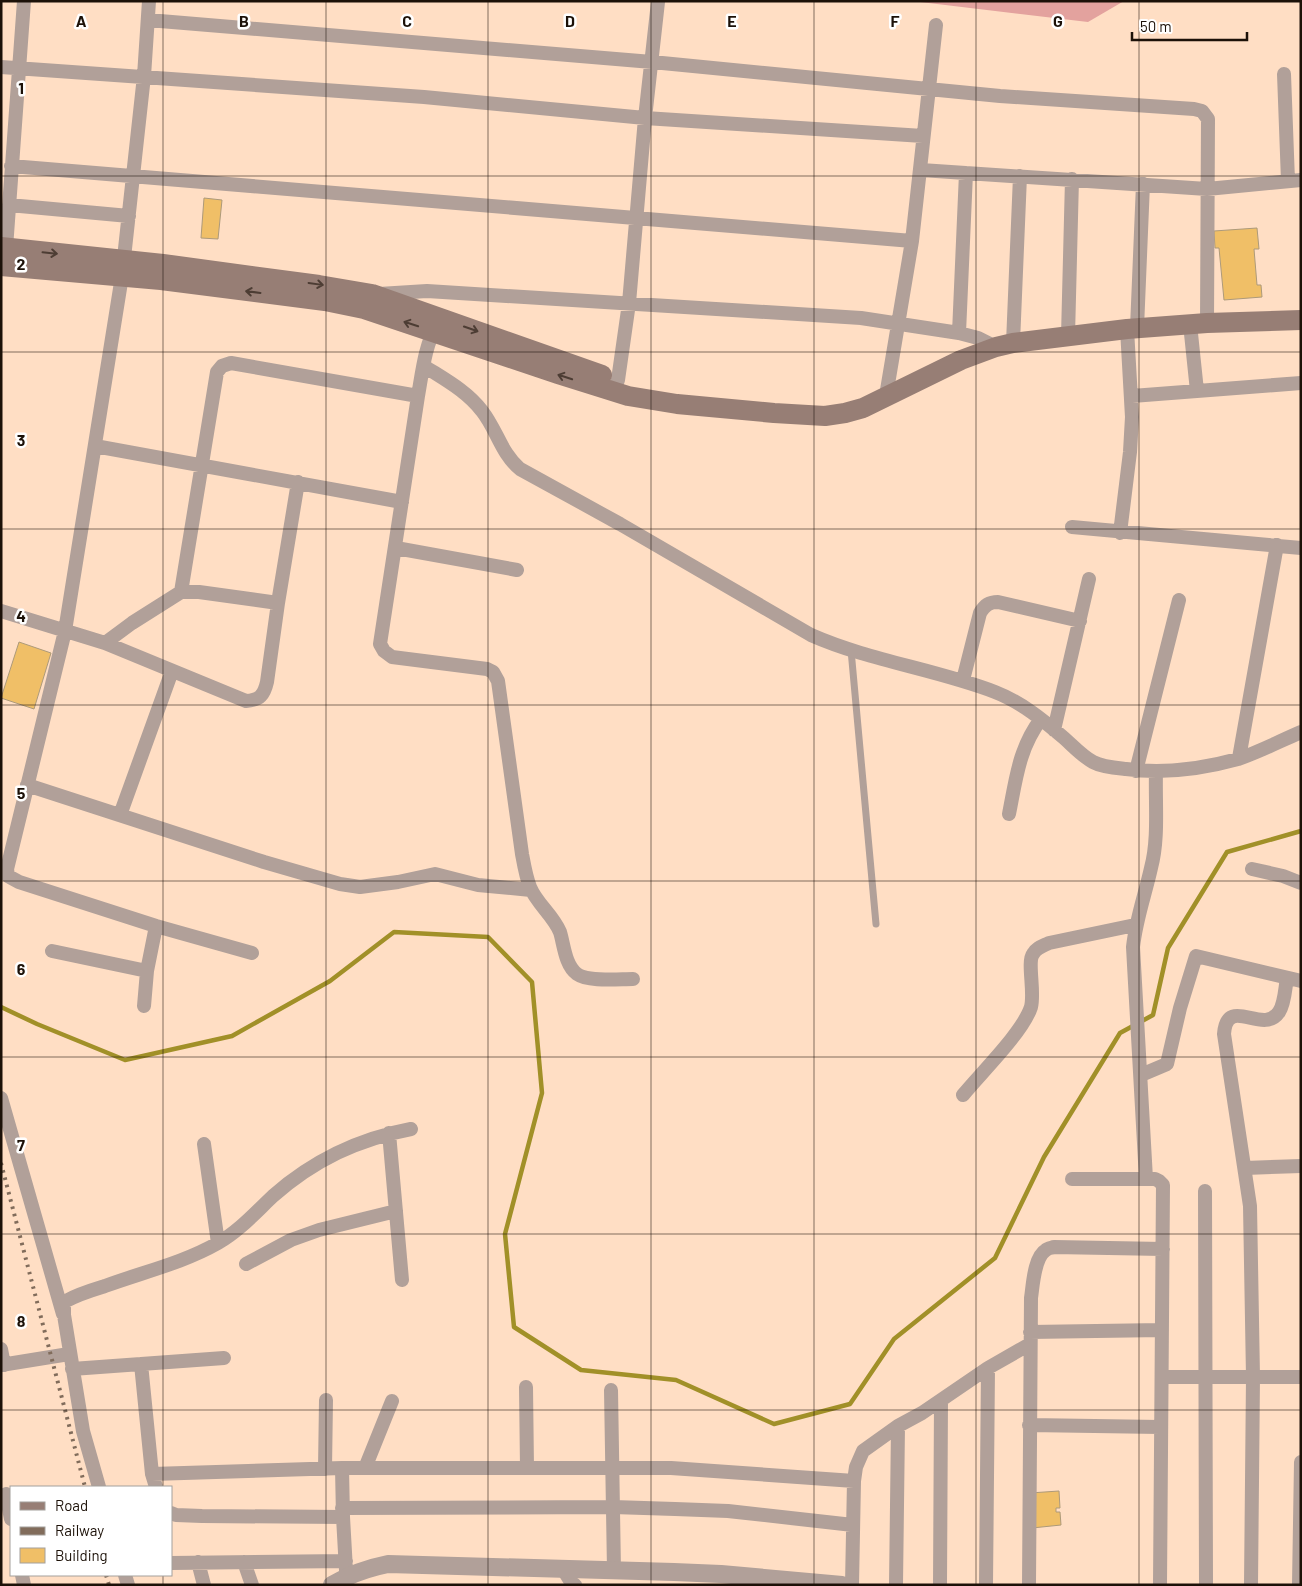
<svg xmlns="http://www.w3.org/2000/svg" width="1302" height="1586" viewBox="0 0 1302 1586" font-family="Barlow,sans-serif">
<style>
.green{fill:#e3a29e}
.lines{fill:none;stroke-linecap:round;stroke-linejoin:round}
.stream{stroke:#a19028;stroke-width:4.5}
.building{fill:#f0bf67;stroke:#ad9a7a}
.service{stroke:#b1a099;stroke-width:7}
.minor{stroke:#b1a099;stroke-width:14}
.tertiary{stroke:#b1a099;stroke-width:18}
.secondary{stroke:#977e75;stroke-width:20}
.rail{stroke:#816c5b;stroke-width:4;stroke-dasharray:2.5 5;stroke-linecap:butt}
.oneway{stroke:#4d3d34}
.grid{fill:none;stroke:#1c1108;stroke-width:1;stroke-opacity:0.55}
.grid-label{font-size:16px;text-anchor:middle;font-weight:bold;fill:#1c1108;stroke:#fff;stroke-width:5;stroke-linejoin:round;paint-order:stroke}
</style>
<rect width="100%" height="100%" fill="#ffdec4"/>
<path class="green" d="M912,1H1124L1088,22Z"/>
<g class="lines">
<path class="stream" d="M1,1007L37,1024L125,1060L232,1036L330,981L394,932L488,937L532,982L542,1093L505,1234L514,1327L581,1370L676,1380L774,1424L850,1404L894,1339L995,1258L1044,1157L1120,1033L1153,1015L1168,948L1227,852L1301,831"/>
</g>
<path class="building" d="M204,198L222,200L218,239L201,238Z
M1257,228L1259,249H1254L1257,285H1261L1262,297L1224,300L1219,248H1215L1214,231Z
M19,642L51,653L34,709L1,698Z
M1059,1491L1060,1508H1056V1512H1060L1061,1525L1032,1528L1030,1493Z"/>
<g class="lines">
<path class="service" d="M851,650L876,924"/>
<path class="minor" d="M149,1L144,76L122,276L65,631L7,869L8,876L19,882L156,926L252,953
M148,20L652,62L1000,96L1194,109L1202,111L1208,119L1207,323
M1,67L424,97L645,118L923,136
M1284,74L1288,181
M11,166L912,241
M921,170L1207,189L1301,180
M9,205L129,216
M6,248L24,1
M379,294L427,291L861,318L959,333L978,338L996,347
M1190,324L1197,391
M437,325C425,344 422,374 418,396L380,644L384,651L392,657L487,669L493,672L498,681L522,854C524,865 526,877 530,887C537,904 553,915 560,932C564,945 565,965 577,974C588,982 618,979 633,979
M1137,328L1143,184
M959,333L966,173
M1068,336L1072,179
M1013,343L1020,176
M424,366C444,379 467,391 482,411C497,430 501,453 520,469L620,524L811,635C870,661 935,669 995,692C1021,702 1043,720 1064,738C1073,746 1082,756 1093,762C1102,767 1116,768 1126,769C1164,774 1202,769 1238,759C1259,752 1280,741 1301,732
M612,392L618,380L629,303L645,118L658,2
M886,396L912,241L936,25
M1132,396L1301,383
M95,446L402,502
M1072,527L1301,548
M1120,533L1130,452L1132,417L1127,329
M396,548L517,570
M181,592L217,372L222,366L231,363L418,396
M1,611L105,643L246,701C260,700 264,695 267,682L278,603L298,482
M105,643L132,623L181,592H199L278,603
M963,680L980,613C985,605 989,602 998,602L1080,621
M1054,730L1089,579
M1239,758L1277,545
M1136,771L1179,600
M27,785L264,862L340,884L360,887L398,882L435,874L478,885L531,890
M1009,814C1016,779 1019,748 1041,719
M120,815L172,671
M1252,869L1283,876L1301,883
M52,951L147,971
M144,1006L147,971L156,926
M1141,1075L1167,1064L1180,1008L1196,956L1301,981
M963,1095C981,1073 1023,1032 1031,1007C1035,992 1027,962 1033,954C1036,948 1043,946 1049,943L1135,925
M1,1098L63,1314
M389,1133L402,1280
M204,1144L218,1243
M1245,1168L1301,1166
M1072,1179H1155L1159,1181L1163,1185L1160,1585
M1146,1179L1133,947C1136,919 1145,895 1151,868C1159,838 1155,804 1156,772
M1205,1191L1206,1585
M246,1264L291,1240L319,1230L396,1211
M1030,1332L1162,1330
M1,1349L4,1365
M141,1364L152,1474L156,1487
M1,1365L69,1354
M72,1369L224,1358
M1162,1377H1301
M526,1387L527,1468
M611,1390L614,1571
M1029,1425L1160,1427
M342,1468L343,1517L346,1570
M365,1468L392,1401
M325,1469L326,1400
M152,1474L342,1468H671L854,1481
M99,1487L83,1431L64,1315V1306L66,1301C78,1294 92,1290 105,1286C143,1272 183,1263 218,1243C239,1231 256,1212 273,1196C314,1160 358,1139 411,1129
M6,1494L11,1519
M342,1508L613,1507L675,1509L728,1511L853,1525
M171,1513L176,1515L202,1516L343,1517
M198,1562L204,1585
M244,1562L252,1585
M171,1563L346,1561
M563,1569L571,1582L575,1585
M22,1575L24,1585
M125,1575L128,1585
M852,1585L854,1481L856,1467L863,1451L898,1426L922,1413L988,1368L1030,1344
M896,1585L898,1426
M940,1585L941,1400
M986,1585L988,1368
M1029,1585L1031,1298C1033,1285 1034,1257 1046,1250C1048,1248 1051,1248 1054,1247L1163,1249
M1251,1585L1253,1377L1250,1206L1224,1034C1227,994 1263,1036 1279,1012C1285,1003 1285,988 1287,978
M1299,1585L1301,1462"/>
<path class="tertiary" d="M332,1585C350,1574 368,1568 388,1564L674,1572L721,1574L842,1585"/>
<path class="secondary" d="M1,247L163,264L319,285L372,294L602,375
M1,266L161,280L325,301L364,309L558,374L628,396L677,404L774,413L825,416L845,413L863,408L961,360L996,347L1013,343L1127,329L1207,323L1301,320"/>
<path class="rail" d="M1,1163L85,1487
M106,1575L109,1585"/>
</g>
<defs><path id="oneway-shaft" d="M-6 0H5M1.5-3L5.5 0L1.5 3" fill="none" stroke-width="1.6" stroke-linecap="round" stroke-linejoin="round" transform="scale(1.25)"/></defs>
<g class="oneway">
<use href="#oneway-shaft" transform="translate(50 253) rotate(6)"/>
<use href="#oneway-shaft" transform="translate(316 284) rotate(8)"/>
<use href="#oneway-shaft" transform="translate(253 292) rotate(-173)"/>
<use href="#oneway-shaft" transform="translate(411 324) rotate(-162)"/>
<use href="#oneway-shaft" transform="translate(471 329) rotate(19)"/>
<use href="#oneway-shaft" transform="translate(565 377) rotate(-162)"/>
</g>
<path class="grid" d="M163,1V1487M326,1V1585M488,1V1585M651,1V1585M814,1V1585M976,1V1585M1139,1V1585M1,176H1301M1,352H1301M1,529H1301M1,705H1301M1,881H1301M1,1057H1301M1,1234H1301M1,1410H1301M163,1575V1585"/>
<g class="grid-label">
<text x="81" y="27">A</text>
<text x="244" y="27">B</text>
<text x="407" y="27">C</text>
<text x="570" y="27">D</text>
<text x="732" y="27">E</text>
<text x="895" y="27">F</text>
<text x="1058" y="27">G</text>
<text x="21" y="94">1</text>
<text x="21" y="270">2</text>
<text x="21" y="446">3</text>
<text x="21" y="622">4</text>
<text x="21" y="799">5</text>
<text x="21" y="975">6</text>
<text x="21" y="1151">7</text>
<text x="21" y="1327">8</text>
</g>
<rect width="1302" height="1586" fill="none" stroke="#1c1108" stroke-width="5"/>
<rect x="10" y="1486" width="162" height="90" fill="#ffffff" stroke="#a4a09c"/>
<rect x="20" y="1502" width="25" height="8" fill="#977e75" stroke="#a4a09c"/>
<text x="55" y="1511" font-size="15" fill="#1c1108">Road</text>
<rect x="20" y="1527" width="25" height="8" fill="#816c5b" stroke="#a4a09c"/>
<text x="55" y="1536" font-size="15" fill="#1c1108">Railway</text>
<rect x="20" y="1548" width="25" height="15" fill="#f0bf67" stroke="#a4a09c"/>
<text x="55" y="1561" font-size="15" fill="#1c1108">Building</text>
<path d="M1132 32v8h115v-8" fill="none" stroke="#1c1108" stroke-width="2.5"/>
<text x="1140" y="32" font-size="15" fill="#1c1108" stroke="#ffffff" stroke-width="4" paint-order="stroke">50 m</text>
</svg>
